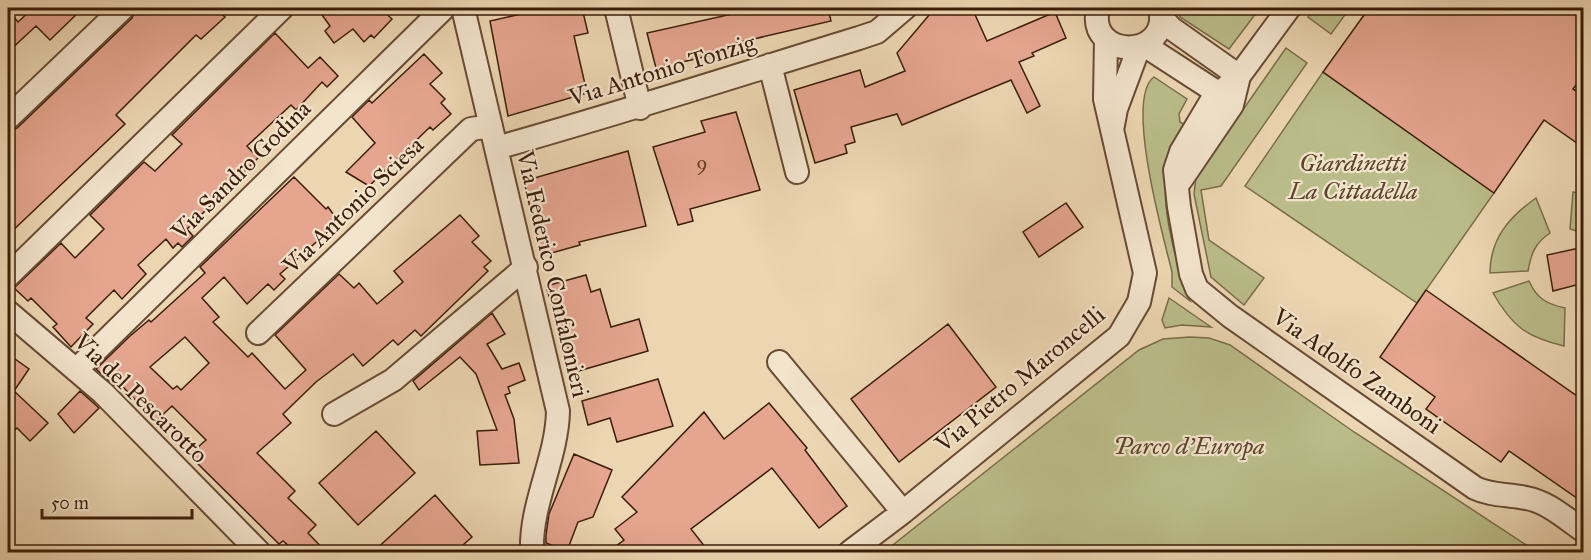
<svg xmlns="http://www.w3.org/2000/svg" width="1591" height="560" viewBox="0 0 1591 560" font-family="'IM FELL Great Primer',serif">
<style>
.green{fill:#babd8a;stroke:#7a6d4a;stroke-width:1.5}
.building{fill:#e5a58f;stroke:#3b1d09;stroke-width:1.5;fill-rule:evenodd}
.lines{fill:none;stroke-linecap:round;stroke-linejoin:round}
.minor-casing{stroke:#674b33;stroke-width:26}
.minor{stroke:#f3e4cd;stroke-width:22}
.labels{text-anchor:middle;stroke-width:4.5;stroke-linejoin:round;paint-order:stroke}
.number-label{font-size:21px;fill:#663f2a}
.street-label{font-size:24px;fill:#3b1d09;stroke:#f3e4cd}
.park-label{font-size:24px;font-style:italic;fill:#5b4529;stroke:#f3e4cd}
</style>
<rect width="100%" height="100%" fill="#ecd6b2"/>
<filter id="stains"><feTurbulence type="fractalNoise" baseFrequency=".00333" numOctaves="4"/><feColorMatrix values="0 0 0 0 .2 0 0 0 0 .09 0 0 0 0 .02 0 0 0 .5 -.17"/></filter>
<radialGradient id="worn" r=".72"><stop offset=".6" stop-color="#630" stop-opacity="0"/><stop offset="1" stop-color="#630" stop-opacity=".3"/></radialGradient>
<path class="green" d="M1177,8H1260L1229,49L1180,17Z
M1315,8H1350L1331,34L1308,17Z
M1286,48L1307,63L1221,186L1201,190L1209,240L1264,278L1244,305L1211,277L1194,194L1196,177Z
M1323,72L1494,193L1417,303L1245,186Z
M1154,77L1187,99L1179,114L1180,122L1188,127C1181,144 1172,161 1167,179C1160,206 1179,275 1190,301L1172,287V272C1164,239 1124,98 1154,77Z
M1573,192L1583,194V233L1570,229Z
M1536,198L1550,233C1535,243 1531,254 1528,271L1490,273C1490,239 1509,217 1536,198Z
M1529,281C1537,299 1547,304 1565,308L1564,346C1526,337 1512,326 1493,293Z
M1169,298L1211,327L1182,325L1165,328L1162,320Z
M1190,337L1209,338L1230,345L1354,432L1537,552H884L1139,350L1163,339Z"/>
<path class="building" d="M33,8H83L50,40L36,26L8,52V10L18,22Z
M136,8H215L225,17L201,39L196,35L116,115L125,124L8,235V131L17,128L132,18Z
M317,8H380L392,19L374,38L371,35L364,42L353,29L334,43L325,31L330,26Z
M548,8H582L588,33L574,36L587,93L508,116L490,21Z
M749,8H828L831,21L728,45L730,51L656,68L647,33L750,10Z
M935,8H972L987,41L1055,12L1066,38L1032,53L1034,56L1019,62L1040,106L1027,113L1011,80L902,125L897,114L851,127L855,142L845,145L847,153L815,163L794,90L860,70L865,87L905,71L897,53Z
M1369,8H1584V74L1573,89L1584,96V148L1544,120L1494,193L1323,72Z
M275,33L308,68L320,57L338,76L327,87L322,82L296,110L291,105L247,146L258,158L187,229L193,236L182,247L178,243L173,248L166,239L138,265L146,274L122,299L114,290L86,318L93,324L71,347L53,327L57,324L31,298L28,301L14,288L61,243L75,258L104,229L90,215L144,162L155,171L182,144L172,135Z
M424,54L442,73L430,84L445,99L441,103L451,114L433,130L430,127L369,186L346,172L375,143L352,117L369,100L372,103Z
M736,112L760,190L690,209L693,221L678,225L653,147L705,132L701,121Z
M628,151L646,226L579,242L580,245L541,256L524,181Z
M294,177L326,209L328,207L339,222L280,274L285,279L274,290L268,284L247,304L224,277L202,298L219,317L213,322L248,357L252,353L285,389L306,370L275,335L339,274L354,288L359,283L377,304L403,282L394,271L460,215L479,236L472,242L491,261L484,267L488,271L421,336L415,330L398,345L393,340L363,366L353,354L316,382L283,414L291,423L257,453L295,491L288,498L316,525L308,533L326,552H296L283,541L279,544L189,455L206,440L172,406L156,421L122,386L118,389L96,369L130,336L149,320L151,322L205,273L200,267ZM185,337L209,363L181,390L177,386L173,389L150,367Z
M1066,203L1083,227L1039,257L1023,232Z
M1584,247V283L1553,291L1547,255Z
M586,275L591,292L600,289L611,327L639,319L648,351L575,372L559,315L555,316L546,286Z
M1426,290L1584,401V503L1509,451L1501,462L1426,409L1435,397L1380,357Z
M492,313L505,334L487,344L502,369L519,363L525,380L508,387L510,393L505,395L514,419L519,463L480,465L477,431L497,430L476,374L460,357L419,390L413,381Z
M948,324L996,387L899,462L851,399Z
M8,354L29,369L14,391L48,423L30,441L17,428L8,436Z
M658,379L673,426L617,442L610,418L588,425L582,401Z
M80,391L99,408L74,433L58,414Z
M769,403L807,448L805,450L847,506L819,528L772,468L691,529L709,552H608L624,540L615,529L637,512L622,497L704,412L724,439Z
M376,431L415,473L358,525L319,483Z
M574,454L612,470L593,517L578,522L567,551L546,543V535L549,514Z
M435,495L472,537L455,552H373Z"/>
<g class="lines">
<defs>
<path id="minor" d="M463,8L558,411C557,459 530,504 532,552
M616,8L640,108
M1098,8C1086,61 1172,60 1160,8
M1289,8L1239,76L1212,100L1181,152L1175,170L1179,207L1191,274L1197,289L1230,316L1475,488C1492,496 1508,494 1526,498C1548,502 1565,518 1584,531
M1161,17L1171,28L1239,76
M1144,45L1218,93
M770,65L797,172
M8,118L123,8
M1113,125L1116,109L1139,47
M496,148C618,114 738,75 859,38L877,32L905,8
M1181,180L1232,105L1239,76
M8,276L282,8
M8,312L103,393L259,552
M258,333L471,129L491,126
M779,362L903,512
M76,370L444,8
M334,414L393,380L526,267
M850,552L903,512L1119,336L1139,302L1145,273L1105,99L1106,39"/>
</defs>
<use href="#minor" class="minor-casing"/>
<use href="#minor" class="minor"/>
</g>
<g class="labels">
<g class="number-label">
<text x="702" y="170">9</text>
</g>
<g class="street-label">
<text transform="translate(662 70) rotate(-17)" y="8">Via Antonio Tonzig</text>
<text transform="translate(241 170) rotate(-45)" y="8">Via Sandro Godina</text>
<text transform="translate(353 205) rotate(-44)" y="8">Via Antonio Sciesa</text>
<text transform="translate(553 274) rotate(77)" y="8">Via Federico Confalonieri</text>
<text transform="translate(1357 371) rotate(35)" y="8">Via Adolfo Zamboni</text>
<text transform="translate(1020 379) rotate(-40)" y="8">Via Pietro Maroncelli</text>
<text transform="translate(141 398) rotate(44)" y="8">Via del Pescarotto</text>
</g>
<g class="park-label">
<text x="1353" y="171">Giardinetti<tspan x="1353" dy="28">La Cittadella</tspan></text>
<text x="1189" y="454">Parco d'Europa</text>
</g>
</g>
<rect width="1591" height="560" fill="none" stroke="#ecd6b2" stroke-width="30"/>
<rect x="9" y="9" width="1573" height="542" fill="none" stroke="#3b1d09" stroke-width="3"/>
<rect x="15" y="15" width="1561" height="530" fill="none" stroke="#3b1d09" stroke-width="1.5"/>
<path d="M42 509v9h150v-9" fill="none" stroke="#3b1d09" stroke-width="3"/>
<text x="51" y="509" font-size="18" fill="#3b1d09" stroke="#f3e4cd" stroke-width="4.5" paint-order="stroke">50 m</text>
<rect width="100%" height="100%" filter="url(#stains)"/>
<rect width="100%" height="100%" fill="url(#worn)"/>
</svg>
